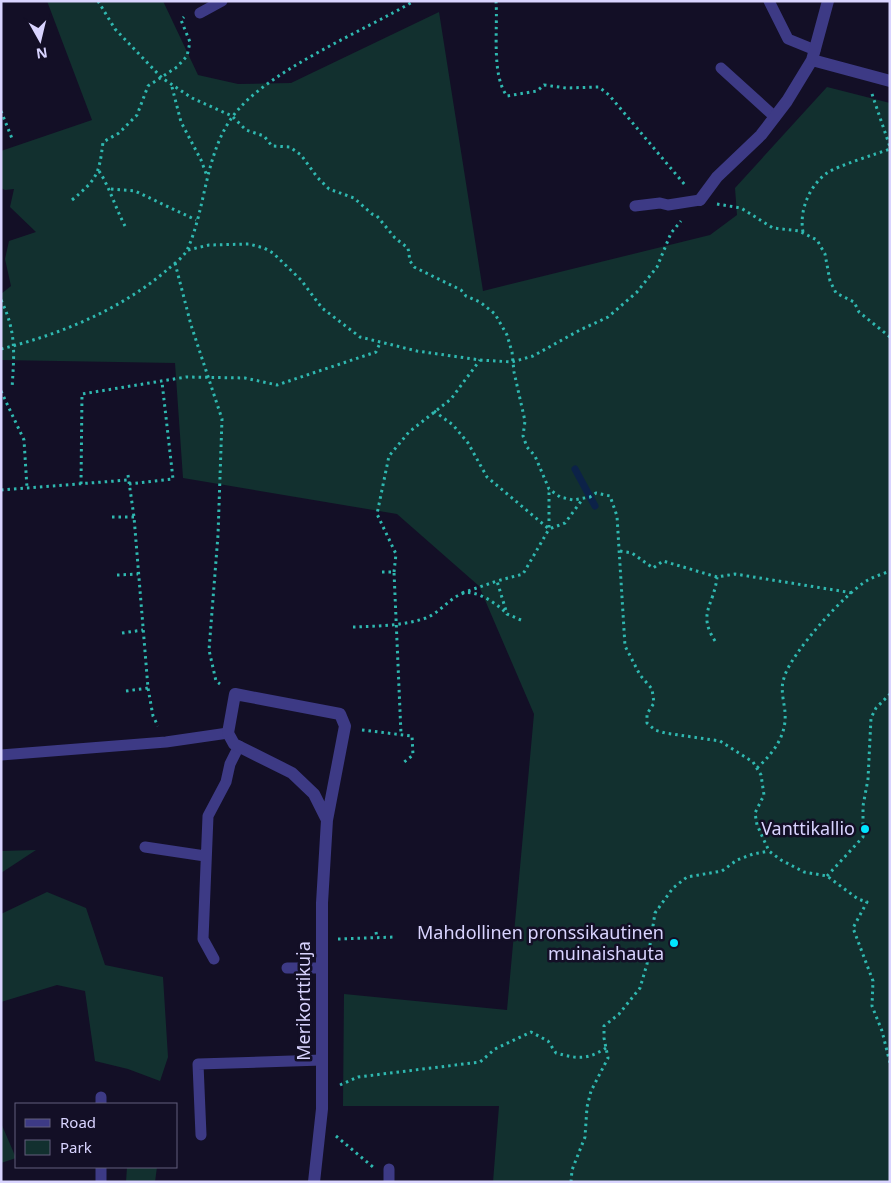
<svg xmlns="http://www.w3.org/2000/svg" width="891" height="1183" viewBox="0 0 891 1183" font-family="'Noto Sans',sans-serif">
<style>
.green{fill:#12302f}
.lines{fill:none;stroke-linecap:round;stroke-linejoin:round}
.stream{stroke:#0c2248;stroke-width:7}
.path{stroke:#2fb8b0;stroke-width:3;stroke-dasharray:2.5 4;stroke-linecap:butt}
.service{stroke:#3d3a85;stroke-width:11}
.minor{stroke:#3d3a85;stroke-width:12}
.poi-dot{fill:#00e5ff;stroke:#130f26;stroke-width:2}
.labels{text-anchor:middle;stroke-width:5;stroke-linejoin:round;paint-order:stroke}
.poi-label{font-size:18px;fill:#d9d4ff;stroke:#130f26;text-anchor:end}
.street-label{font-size:18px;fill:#d9d4ff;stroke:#130f26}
</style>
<rect width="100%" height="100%" fill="#130f26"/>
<path class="green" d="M47,1H163L198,75L238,84L291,83L439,12L483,291L710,235L737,215L735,188L827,87L890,103V1182H493L499,1106H343L344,994L507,1010L534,714L479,586L397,514L183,478L175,363L1,360V294L11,286L5,259L9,241L36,232L10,207L14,189L5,190L1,188V151L92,120Z
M36,850L1,873V851Z
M47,892L86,908L105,965L163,977L168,1057L160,1081L128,1069L95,1061L85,991L57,985L1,1002V914Z
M1,1123L16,1158L1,1163Z
M127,1167H157L155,1182H126Z"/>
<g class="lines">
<path class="stream" d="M575,469L595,506"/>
<path class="path" d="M98,1L115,29L162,78L192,98L232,116L246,130L264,136L272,146L290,147L301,155L317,177L329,189L354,198L372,214L377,216L395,238L408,248L410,261L414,267L461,290L466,296L480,302L495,314L507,335L512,352L514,372L525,421L523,436L527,447L535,456L549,489L560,497L573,500L590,497L596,493L610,496L617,516L625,646L640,675L652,689L654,703L647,714V723L655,730L665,733L720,741L753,762L761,775L764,795L755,813L757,825L769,851L781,860L804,872L827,876L858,899L867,902L853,928L873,981L872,1006L882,1031L890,1063
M496,1C498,27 491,75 507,96L537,91L544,85L566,88L599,87L609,95L685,185
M172,87L181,122L201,160L207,176
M872,94L890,147
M1,111L13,141
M99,171C110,188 115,207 125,226
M111,189L135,191L196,220
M72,200C97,179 99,175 103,142L119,133L137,115L148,86L177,67L187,56L190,42L181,20L184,17
M717,204L741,208L773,228L799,231L817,240L825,254L830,281L836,293L854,302L859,312L890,337
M803,232C799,211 809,186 827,173C837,166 876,154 890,149
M188,250L209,245L249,244L264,248L273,253L301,280L322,308L360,337L417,351L480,360L512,362L533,356L580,330L608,317L637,292L657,267L671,233L681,221
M175,263L191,325L222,419L218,535L209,650L216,681L220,684
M1,300C17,333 14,354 12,389
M1,349C61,334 120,310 167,270C174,264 185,256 188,248C206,207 205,154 233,116C266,71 364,31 414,1
M1,391L24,440L27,488
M434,411L453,425L468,443L487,477L549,529L565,523L582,500
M128,475L134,517L148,688L153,716L158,726
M81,484L82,394L186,377L245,378L277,385L376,352L380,343
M129,484L173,479L162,382
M1,490L128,480
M112,517H134
M620,551L632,553L653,568L663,561L717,577L735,574L853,593
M382,572H394L401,734
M394,572L396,554L377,514L389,456L409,432L451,399L480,360
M117,575L138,574
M462,593L497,581
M521,620L507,614L497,581L523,574L549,529V490
M353,627C377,626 402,626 426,618C439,613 448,600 461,594C474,588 496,603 505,612
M122,633L143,630
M715,641C697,613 714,606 717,577
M126,691L148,688
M362,730L412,736L413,755L403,763
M757,768C773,753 787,736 785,712C784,701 780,689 784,678C790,654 846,592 868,580C875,576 883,574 890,571
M827,876L863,837V806L868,779L871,718L876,708L890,694
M376,932L377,938
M338,939L395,937
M340,1085L358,1077L480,1062L495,1049L531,1032L548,1041L556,1053C578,1059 587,1060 606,1048
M336,1136L373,1167
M571,1182L572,1170L585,1137L587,1107L591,1091L608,1058L604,1038V1026L619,1014L640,988L647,964L655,913L673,888L687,877L722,871L737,860L753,854L769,851"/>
<path class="service" d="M769,1L788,39L815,50
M200,13L222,1
M721,68L775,117
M635,206L660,203L668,205L700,200
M1,755L166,742L228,733
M145,847L205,856
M214,959L203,939L208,816L226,782L230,764L239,746
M287,968H321
M101,1104V1097
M201,1135L198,1064L322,1060
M101,1182V1167
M389,1182V1169"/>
<path class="minor" d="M812,60L890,81
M700,200L717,177L761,135L787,101L812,60L828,1
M314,1182L322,1109V903L327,820L345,726L340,714L235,694L228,733L234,744L292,773L314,794L327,820"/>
</g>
<g class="poi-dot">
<circle cx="865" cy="829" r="5"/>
<circle cx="674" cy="943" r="5"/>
</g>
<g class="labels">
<g class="poi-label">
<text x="855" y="835">Vanttikallio</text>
<text x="664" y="939">Mahdollinen pronssikautinen<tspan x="664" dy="21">muinaishauta</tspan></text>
</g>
<g class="street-label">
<text transform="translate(304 1001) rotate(-90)" y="6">Merikorttikuja</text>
</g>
</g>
<rect width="891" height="1183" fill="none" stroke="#d9d4ff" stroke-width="5"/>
<rect x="15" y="1103" width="162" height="65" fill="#130f26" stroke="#625e7d"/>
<rect x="25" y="1119" width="25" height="8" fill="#3d3a85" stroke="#625e7d"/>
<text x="60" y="1128" font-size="15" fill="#d9d4ff">Road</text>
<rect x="25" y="1140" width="25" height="15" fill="#12302f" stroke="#625e7d"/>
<text x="60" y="1153" font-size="15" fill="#d9d4ff">Park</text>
<g transform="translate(40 40) rotate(172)" stroke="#130f26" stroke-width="4" paint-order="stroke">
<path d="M0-4L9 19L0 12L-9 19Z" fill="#d9d4ff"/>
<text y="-8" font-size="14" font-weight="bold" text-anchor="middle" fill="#d9d4ff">N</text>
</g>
</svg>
